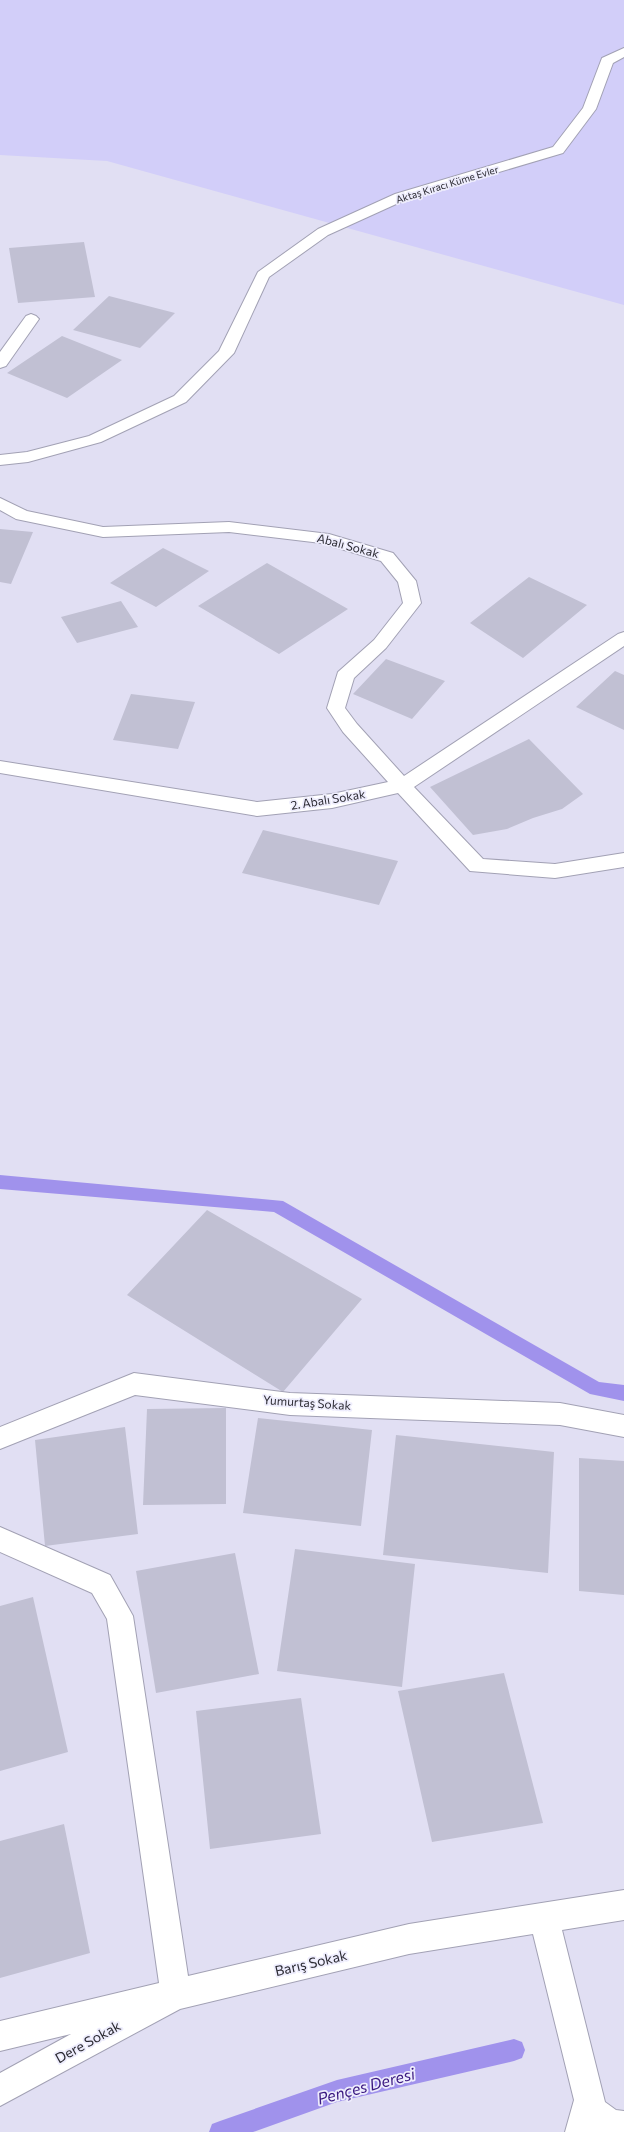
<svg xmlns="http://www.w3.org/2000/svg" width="624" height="2132" viewBox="0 0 624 2132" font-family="Commissioner,sans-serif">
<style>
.green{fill:#d2cef9}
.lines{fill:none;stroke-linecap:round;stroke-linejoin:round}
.stream{fill:#a092ec;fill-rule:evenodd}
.building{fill:#c1c0d3}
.minor-casing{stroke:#a2a1b4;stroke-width:2}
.minor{fill:#fff;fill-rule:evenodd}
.labels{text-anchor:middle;stroke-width:3.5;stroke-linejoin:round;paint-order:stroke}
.far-street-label{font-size:10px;fill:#2a2931;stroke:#eeedfd}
.street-label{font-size:12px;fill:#2a2931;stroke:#eeedfd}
.near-street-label{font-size:14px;fill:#2a2931;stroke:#eeedfd}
.near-water-label{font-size:16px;font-style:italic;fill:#3a1880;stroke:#eeedfd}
</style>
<rect width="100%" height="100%" fill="#e1dff3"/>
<path class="green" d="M0,0H624V305L107,161L0,155Z"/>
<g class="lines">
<path class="stream" d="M0,1175L283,1201L599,1382L624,1385V1401L590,1394L274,1212L0,1189Z
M514,2039L522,2042L525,2050L522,2058L514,2061L337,2102L253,2132H209L212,2124L220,2121L337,2080Z"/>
</g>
<path class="building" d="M84,242L95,297L18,303L9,248Z
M109,296L175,313L140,348L73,330Z
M62,336L122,360L67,398L7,373Z
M0,529L33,532L11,584L0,582Z
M163,548L209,571L156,607L110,583Z
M267,563L348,609L279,654L198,606Z
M529,577L587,605L523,658L470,623Z
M121,601L138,627L77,643L61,617Z
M386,659L445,681L412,719L353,694Z
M615,671L624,675V730L576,707Z
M131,694L195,702L178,749L113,740Z
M529,739L583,794L562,809L533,818L507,829L473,835L430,787Z
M263,830L398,861L379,905L242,873Z
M207,1210L362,1299L283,1392L127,1295Z
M226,1408V1504L143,1505L147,1409Z
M258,1418L372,1430L361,1526L243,1513Z
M125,1427L138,1534L45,1546L35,1440Z
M396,1435L554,1452L548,1573L383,1555Z
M579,1458L624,1461V1595L579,1591Z
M295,1549L415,1564L402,1687L277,1671Z
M235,1553L259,1674L156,1693L136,1571Z
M33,1597L68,1752L0,1771V1606Z
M504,1673L543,1823L432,1842L398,1691Z
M301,1698L321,1834L210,1849L196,1711Z
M64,1824L90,1953L0,1978V1841Z"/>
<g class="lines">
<defs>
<path id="minor" d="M624,48V57L613,63L596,109L563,153L405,200L328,235L269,277L234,353L186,402L101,442L28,462L0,465V455L27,452L89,436L174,396L219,351L258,272L318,229L395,194L553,147L583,108L602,58Z
M31,314L36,316L39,319L6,366L0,368V352L26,316Z
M0,498L27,511L103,527L229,522L329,534L393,553L416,581L421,603L386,648L354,678L345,708L357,724L404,776L618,634L624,632V646L414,787L483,859L555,864L624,853V867L555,878L470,871L398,793L332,808L257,816L0,773V761L257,802L332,794L388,782L343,732L327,708L338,672L374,640L403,603L398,582L381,561L321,543L229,532L103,537L16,519L0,510Z
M134,1373L290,1393L560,1403L624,1415V1437L560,1425L290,1415L135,1395L0,1449V1427Z
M0,1527L110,1575L133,1616L188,1976L409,1924L624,1890V1920L562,1930L605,2102L616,2110L624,2111V2132H565L574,2100L533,1934L409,1954L180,2009L0,2106V2073L71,2034L0,2051V2021L159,1983L107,1619L92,1593L0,1552Z"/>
</defs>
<use href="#minor" class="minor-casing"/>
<use href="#minor" class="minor"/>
</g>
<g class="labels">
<g class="far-street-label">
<text transform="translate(447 184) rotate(-17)" y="4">Aktaş Kıracı Küme Evler</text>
</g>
<g class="street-label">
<text transform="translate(348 546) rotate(15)" y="4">Abalı Sokak</text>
<text transform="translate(328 800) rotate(-9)" y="4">2. Abalı Sokak</text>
<text transform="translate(307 1403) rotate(4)" y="4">Yumurtaş Sokak</text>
</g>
<g class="near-street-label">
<text transform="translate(311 1963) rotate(-13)" y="5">Barış Sokak</text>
<text transform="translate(88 2042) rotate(-29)" y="5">Dere Sokak</text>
</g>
<g class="near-water-label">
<text transform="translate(366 2086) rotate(-15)" y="6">Pençes Deresi</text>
</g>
</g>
</svg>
